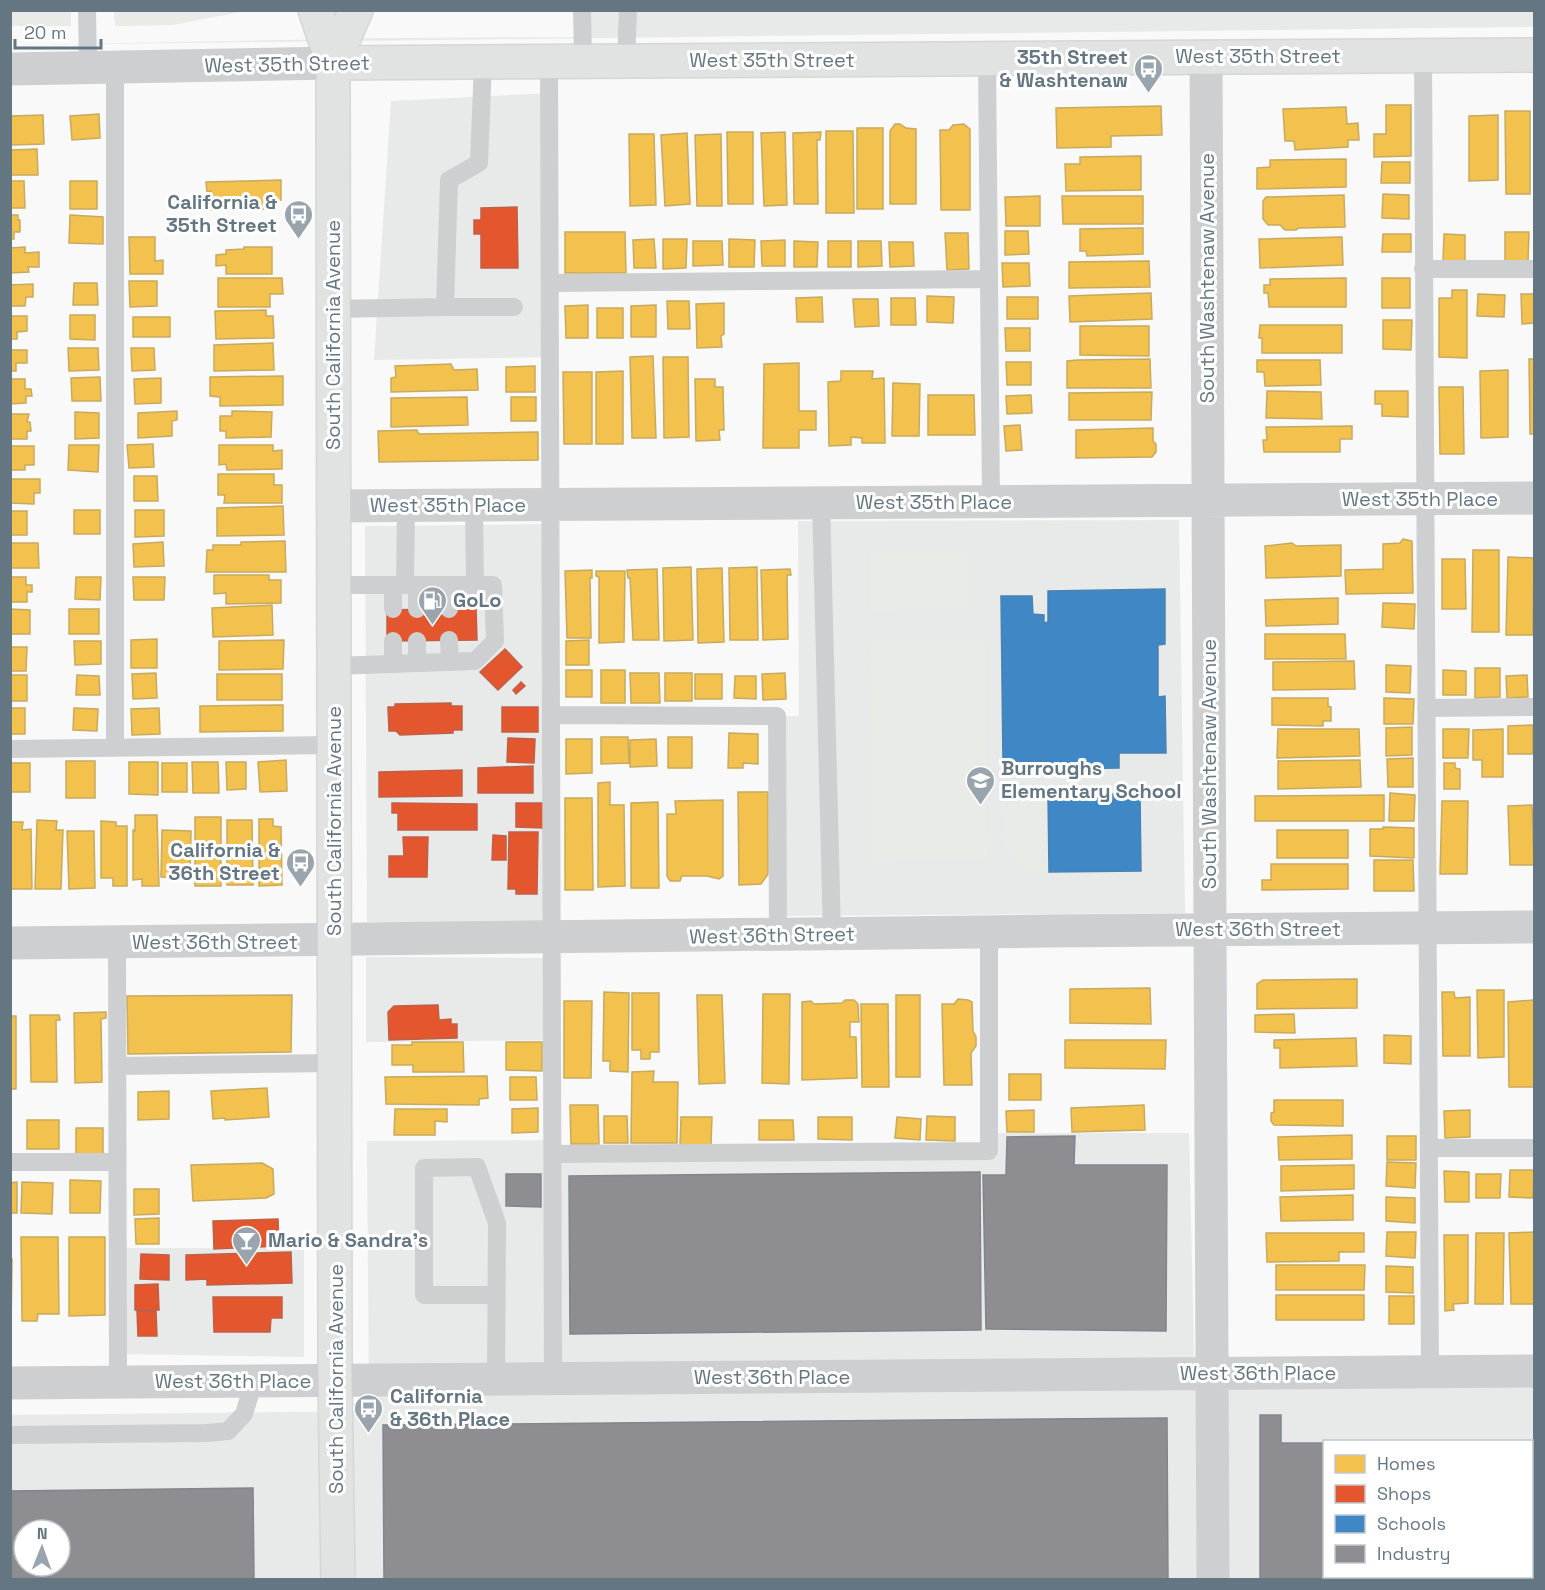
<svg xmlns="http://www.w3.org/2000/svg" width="1545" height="1590" viewBox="0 0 1545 1590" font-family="'Space Grotesk',sans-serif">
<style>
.built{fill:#e8e9e9;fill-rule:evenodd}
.green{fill:#e8ebe6}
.homes{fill:#f2c14e;stroke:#c8aa5e;stroke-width:1.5}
.shops{fill:#e4572e;stroke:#be6048;stroke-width:1.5}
.schools{fill:#3f88c5;stroke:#4a83b1;stroke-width:1.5}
.industry{fill:#8d8d92;stroke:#81868e;stroke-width:1.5;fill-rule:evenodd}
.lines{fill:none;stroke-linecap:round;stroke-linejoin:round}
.secondary-casing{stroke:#d5d6d7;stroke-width:36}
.service{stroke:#cecfd0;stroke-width:18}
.minor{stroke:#cecfd0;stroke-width:33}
.secondary{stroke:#e1e2e2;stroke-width:33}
.labels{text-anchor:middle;stroke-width:6;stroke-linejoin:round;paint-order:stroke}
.street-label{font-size:20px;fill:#657683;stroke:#fff}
.poi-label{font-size:20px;font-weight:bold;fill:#657683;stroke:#fff;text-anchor:start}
</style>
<rect width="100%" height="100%" fill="#f9f9f9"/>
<path class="built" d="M582,10L1534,11V27L11,45L386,38L582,37Z
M549,93L550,357L374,360L391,101Z
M1179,520L1185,913L778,916L777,716H799L798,521Z
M550,524L552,922H367L365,526Z
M366,957L552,958V1040L366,1042Z
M989,1133H1189L1195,1387H1534V1579H11L10,1415L369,1411L367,1141L553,1140V1153L989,1151ZM1324,1442H1532V1576H1324ZM24,1530H60V1566H24Z
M117,1248H304V1357L118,1354Z"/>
<path class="green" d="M10,11H71V26H11Z
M114,11V10L246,11L173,25L115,26Z
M969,551V609L870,610V552Z
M870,642H986L987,858L872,859Z
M1042,783L1043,877C992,857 985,796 1042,783Z"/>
<path class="homes" d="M1386,105H1411V156L1374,157V134H1386Z
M1161,106L1162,135L1111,136V147L1057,148L1056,108Z
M1346,107L1347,124L1358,123L1359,140H1348V147L1295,150L1294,141H1285L1283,109Z
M1505,111H1530V194H1506Z
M99,114L100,138L72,140L70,116Z
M43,115L44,144L10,145V116Z
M1498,115V180L1469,181V116Z
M895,124H900L906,128L916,129V204H890V131Z
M964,124L970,129V210H941L940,130H949L953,125Z
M857,128H883V209H857Z
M826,131H853L854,213H826Z
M727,132H753V204H728Z
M785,132L787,205L764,206L761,133Z
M821,132L820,140H817L818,204H794L793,133Z
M687,133L690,204L665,206L661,135Z
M629,134H654L656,205L630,206Z
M721,134L722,206H697L695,135Z
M37,149L38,175H10V150Z
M1141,156V190L1066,191L1065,164H1080V157Z
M1346,159V187L1257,189V168L1270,167V160Z
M1382,162H1410V183H1381Z
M281,180V200H269L270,209L211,210V191L207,192L206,182Z
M10,181H24L25,208H10Z
M70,181H97V209H70Z
M1383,194L1409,195V219L1382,218Z
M1344,195L1345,227L1299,228L1296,230H1285L1280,225H1268L1263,219V201L1266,197Z
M1040,196V226H1006L1005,197Z
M1062,196H1143V224H1063Z
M10,215H18V220H20V232H14V239H10Z
M70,215L103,217V244L69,243Z
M1143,228V254L1087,256L1086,251H1080V229Z
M1005,231H1028L1029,254L1005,255Z
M565,232H625L626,273H565Z
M1505,232H1529L1528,262L1505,261Z
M945,233H968L969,269L947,270Z
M1383,234H1411V252H1382Z
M1444,234L1465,235V262H1443Z
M129,237H155V261L163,260V274H130Z
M1342,237L1343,265L1260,268L1259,239Z
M654,239L656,268H634L633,240Z
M663,239H687L686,268L663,269Z
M729,239L755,240L754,267H729Z
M785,240V266H762L761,241Z
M693,241H722L723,265L693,266Z
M794,241L818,242L817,267H794Z
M828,241H851V267H828Z
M858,241H881L882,266L858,267Z
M889,242H913L914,266L890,267Z
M25,247V253L39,252V267H28L29,272L10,273V248Z
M244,247H272V274H226V265L216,266V255L226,254V250L244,249Z
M1149,261L1150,287L1069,288V262Z
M1002,263H1029L1030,286L1003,287Z
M218,278H282L283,294H270V307H218Z
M1346,278V307H1269L1268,293H1264V285H1270V279Z
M1382,278H1410V308H1382Z
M129,281H157V306L130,307Z
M74,283H97L98,305H73Z
M33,284V297H26L25,306H10V285Z
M1452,290H1467V358L1439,357V298H1452Z
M1151,293L1152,319L1070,322L1069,296Z
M1478,294L1505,295L1504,317L1477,316Z
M1521,294H1534V323L1522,324Z
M927,296L954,297L953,323L927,322Z
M822,297L823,322H797L796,298Z
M1007,297H1038V319H1007Z
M891,298H915L916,325H891Z
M853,299H878L879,326L855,327Z
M667,301H689L690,329H668Z
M724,303V334L721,336L722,347L697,348L696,304Z
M588,305V338H566L565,306Z
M656,305V337H631V306Z
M597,308H623V338H597Z
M266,310V316H273L274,338L216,339L215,311Z
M70,315H95V340L70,339Z
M10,316H27V331L17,332V339H10Z
M133,317H170V337H133Z
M1383,320H1412L1411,350L1383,349Z
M1260,325H1342V353H1262V338H1259Z
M1080,326H1149V356L1080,355Z
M1005,328H1030V351H1006Z
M273,343L274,370L214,371V345Z
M68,348H98L99,370L69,371Z
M131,348H154L155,370L132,371Z
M10,350H27V363H16V371H10Z
M653,356L656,438H632L630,357Z
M663,357H688L689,437L664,438Z
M1150,359L1151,388H1067V361L1077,360Z
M1529,359H1534V434H1530Z
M1257,360H1320L1321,385L1265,386L1264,372H1257Z
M1006,362H1031V385H1007Z
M799,363V411H816V430H799V448H763L764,364Z
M451,364L454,370L477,369L478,390L391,392V378L396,377L395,366Z
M535,366V392H506V367Z
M1508,370V437L1481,438L1480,371Z
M623,371V444H596V372Z
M841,371H873L872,379L884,378L885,443H862V438L851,437V445L829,446L828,382L841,381Z
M563,372H592V444H564Z
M283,376V405L220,406V397L210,396V377Z
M100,377L101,401H72L71,378Z
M161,378V403L135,404L134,379Z
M10,379H25V389H31L32,396H26V403L10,404Z
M695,379H715V387H723L724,430H719L720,440L696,441Z
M893,383L920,384L919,436H892Z
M1439,387H1463L1464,454H1440Z
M1267,391L1321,392L1322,419L1266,418Z
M1375,391H1408V417L1382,416V404H1375Z
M1152,392L1151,420H1069V393Z
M928,395H974L975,435H928Z
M1031,395L1032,413L1007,414L1006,396Z
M467,397L468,425L391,427V398Z
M511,397H536V421H511Z
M177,411V420L172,421V436L138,438V413Z
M232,411L272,412L271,437L226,438V431H220V416H232Z
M75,412L99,413V438L75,439Z
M10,414H29L27,422H30L31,431H27V439H10Z
M1020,425L1022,450L1006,451L1004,426Z
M1352,426V439H1340V452H1264L1263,440H1267L1266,427Z
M1153,428V441L1156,444V452L1152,457L1076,458V430Z
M417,430L419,434L538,432V460L379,462L378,431Z
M153,444L154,467L129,468L127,445Z
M69,445H99L98,472L68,470Z
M219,445H273V451L282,450V469L227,470L226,464L219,465Z
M10,446H34V465H25V470H10Z
M218,474H274V485H282V503H224L225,495H218Z
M134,476H157L158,501H134Z
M10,479H40V493H34V504L10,503Z
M283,506L284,535L217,536V508Z
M74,510H100V534H74Z
M135,510H164V536L135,537Z
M10,511H27V535H10Z
M1403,539L1412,541L1413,593L1346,594L1345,570L1383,569V544L1400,543Z
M285,541L286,572H206L207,550H213V545H241V542Z
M163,542L164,566L134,567L133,544Z
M10,543H38L39,568H10Z
M1292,543L1296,546L1341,545V576L1266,578L1265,546Z
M1473,550H1499V632H1472Z
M1508,557L1534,558L1533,635H1506Z
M1442,559H1465L1466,609H1442Z
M691,567L693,640L664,641L663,568Z
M757,567L758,640H730L729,568Z
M722,568L724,642L698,643L697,569Z
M657,569L659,640H633L630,578H628L627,570Z
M790,569L791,575H787L788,639L763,640L761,570Z
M592,570V578H590L591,638H567L565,571Z
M596,571H625L624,642L599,643V577L596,576Z
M214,575H269V580H281V603L226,604V593L214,594Z
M10,577H26V585H32V592H27V602H10Z
M76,577H101L100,600L75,599Z
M133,577H165L164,600H134Z
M1338,598V624L1266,626L1265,600Z
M1383,603L1415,604L1414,629L1382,627Z
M272,605L273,635L213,637L212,608Z
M10,609L30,610V634H10Z
M69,609H99V634H69Z
M1265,634H1345L1346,659H1265Z
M157,639V668H131V640Z
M284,640L283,669L219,670V641Z
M589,640V665H566V641Z
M74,641H101V664L75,665Z
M10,647H27L26,671H10Z
M1354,661L1355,689L1273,690V662Z
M1386,665L1411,666L1410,693L1386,692Z
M1475,668H1500V697L1475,698Z
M566,670H592V697H566Z
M601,670H625V703H601Z
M1443,670L1466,671V695H1443Z
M156,673L157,698L133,699L132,674Z
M630,673H659L660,703H631Z
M665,673H692V701H665Z
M785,673L786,699L763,700L762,674Z
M217,674H282V700H217Z
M695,674H722V699H695Z
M10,675H27V701H10Z
M77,675L99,676L100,695H76Z
M1527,675L1528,697L1507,698L1506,676Z
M735,676H756V699L734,698Z
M1272,698H1328V706L1331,707V721H1323V726L1272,725Z
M1384,698L1414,699L1413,724H1384Z
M283,705V731L200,732V706Z
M10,708H25V734H10Z
M74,708L98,709L97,731L73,730Z
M159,708L160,734L132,735L131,709Z
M1533,725V754H1508V726Z
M1412,727V755L1386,756V728Z
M1278,729H1359L1360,756L1277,758Z
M1443,729H1469L1468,758H1443Z
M1503,729V777H1482V760H1473V730Z
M729,733L758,734V764L743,763V768H728Z
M601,737H628L629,763L601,764Z
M668,737H692V768H668Z
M566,739H592V773L566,774Z
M656,739L657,766L630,767V740Z
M1413,758V787H1388L1387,759Z
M286,760L287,791L260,792L258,762Z
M1360,760L1361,787L1278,789V761Z
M66,761H95V798H66Z
M129,762H158V795L129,794Z
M192,762H218L219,793H193Z
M226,762H246V789L227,790Z
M10,763H30V792H10Z
M162,763H187V792H162Z
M1444,763H1455V768L1460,769V789H1444Z
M610,782V805H624L625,886L598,887V783Z
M738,792H768V874L761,884L739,885Z
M1390,793L1415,795L1414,821H1389Z
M1384,795V821H1255V796Z
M565,798H592L593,890H565Z
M723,800V876L719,879L707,876H682L680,881H670L667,876V814H676L675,801Z
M1442,801H1468L1467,874H1440Z
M658,802L659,888H631V803Z
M1532,805L1534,865H1510L1508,806Z
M135,815H157L159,886H142V879L133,880V830L135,831Z
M195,817H221V886H195Z
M259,819H273V826L281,827L282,885L259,886Z
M37,820L57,821L56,830H63L61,889H35Z
M227,820H252L253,885H227Z
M101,821L116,822V826H127V886H113V878H101Z
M10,822H23L22,830L31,829L32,889H10Z
M1383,827L1414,828V858L1370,856V829H1383Z
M162,830L191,831L190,878L161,877Z
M1277,830H1348V858H1277Z
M67,831H94L95,888L69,889Z
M1374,860H1413L1414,891H1374Z
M1271,864H1348V889L1262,890V880H1271Z
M1357,979V1008L1257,1009V984L1263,980Z
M1150,988L1151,1024L1070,1023V989Z
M1477,990H1504V1057L1478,1058Z
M604,992L629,993L628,1072L610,1071V1061H603Z
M1442,992H1454L1455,998L1470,997V1056H1443Z
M632,993H659V1052H650V1059H641V1050H632Z
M763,994H790L789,1084L762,1083Z
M292,995L291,1052L128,1054L127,996Z
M697,995H722L725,1083L699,1084Z
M896,995H920V1077H896Z
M958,999L968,1000L972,1002L973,1031L976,1037V1046L971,1053L972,1085H944L942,1004H954Z
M845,1000H854L858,1004L859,1022H850V1037H856L857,1078L802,1080V1002L811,1001L814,1004L842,1003Z
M1534,1000V1087H1509L1508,1002Z
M564,1001H592L591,1078H564Z
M861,1004H888L889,1087H862Z
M106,1012V1018L101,1019L102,1082L75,1083L74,1013Z
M1294,1014L1295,1033L1255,1032V1015Z
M30,1015H59L60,1020H56L57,1082H31Z
M10,1016H16V1089H10Z
M1384,1035L1411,1036V1064L1384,1063Z
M1356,1038L1357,1066L1280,1068V1048H1274V1040Z
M1065,1040H1166L1165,1069L1065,1068Z
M412,1042H463L464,1072H413V1065H392V1045H412Z
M506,1042H542V1071L506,1070Z
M654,1071L653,1082H678L677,1143H631L632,1072Z
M1009,1074H1041V1100H1009Z
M487,1076L488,1098L479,1099V1105L386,1104L385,1077Z
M510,1077H536L537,1100H510Z
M267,1088L269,1117L225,1120V1118L213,1119L211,1091Z
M169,1091V1119L138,1120V1092Z
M1274,1100H1343V1126L1274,1125L1271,1121V1113L1274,1112Z
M570,1105H598L599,1144H571Z
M1144,1105L1145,1130L1072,1132L1071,1108Z
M538,1108V1132L512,1133V1109Z
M395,1109H447V1122L435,1121V1135H394Z
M1034,1110V1132H1007L1006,1111Z
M1470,1110V1137L1445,1138L1444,1111Z
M604,1116H627L628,1143H604Z
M927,1116L955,1117V1141L926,1140Z
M681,1117H712L711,1145H680Z
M818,1117H852V1140L818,1139Z
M897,1117L921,1119L920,1140L895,1138Z
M27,1120H59V1149H27Z
M759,1120H793L794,1140H759Z
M76,1128H103V1154H76Z
M1352,1135V1159L1279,1160L1278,1137Z
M1387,1136H1416V1160H1387Z
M1387,1162L1416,1163L1415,1188L1386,1186Z
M262,1163L273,1169L274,1194L266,1198L193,1201L191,1165Z
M1354,1165V1189L1281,1191V1166Z
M1510,1170H1534L1533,1198L1509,1197Z
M1444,1171L1469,1172V1202H1445Z
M1476,1174H1501L1500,1198H1476Z
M70,1180L101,1181L100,1213H70Z
M17,1182V1213H10V1183Z
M22,1182L53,1183L52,1214L21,1213Z
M134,1189H159V1214L134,1215Z
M1353,1195V1220L1281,1221L1280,1197Z
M1386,1197L1415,1198V1223L1386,1221Z
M159,1218V1244H136L135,1219Z
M1387,1232H1416L1415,1258L1386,1256Z
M1534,1232V1304H1511L1509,1233Z
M1266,1233H1364V1252H1339V1261L1267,1262Z
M1476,1233H1504L1503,1304H1475Z
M1444,1235H1468V1303L1453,1304L1454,1310L1445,1311Z
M21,1237H58L59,1314H38L37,1321H22Z
M69,1237H105V1315L69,1316Z
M10,1259H12L11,1331H10Z
M1276,1265H1365L1364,1290H1276Z
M1386,1266L1413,1267V1293L1386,1292Z
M1276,1295H1364V1320H1276Z
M1389,1296H1414V1324H1389Z"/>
<path class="shops" d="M517,207L518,268H481V234H474V220H481V208Z
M476,608L477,640L387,641V610Z
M505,649L522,667L498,690L480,672Z
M521,682L525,686L516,694L513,690Z
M451,703V706H462V730H453V733L400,735L396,731H389L388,707H395V704Z
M502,707H538V732H502Z
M508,738L535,739L534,763L507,762Z
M533,766V793H478V768Z
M462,770V796L379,797V772Z
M392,803L477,804V830H398V813H392Z
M516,803H544V828L516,827Z
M509,832H538L537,894H516V889H508Z
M493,835L506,836V860H492Z
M403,837H428L427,877H389V856H404Z
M438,1005L439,1020L451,1019V1024H457V1038L389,1040L388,1012L394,1006Z
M278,1219L279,1246L214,1249L213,1221Z
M291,1252L292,1283L207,1285V1279L186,1280V1255Z
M141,1254L169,1255V1280L140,1279Z
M158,1284L159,1310H135V1285Z
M213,1297H282V1318H271L270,1332H214Z
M137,1311H156L157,1336H138Z"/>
<path class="schools" d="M1165,589V644L1158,645V697L1165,696L1166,753H1119V768L1050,769V761L1003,762L1001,596H1032L1033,614L1044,615V623L1048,622V591Z
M1048,794H1140L1141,871L1049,872Z"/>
<path class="industry" d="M1075,1136L1074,1165H1167L1166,1331L986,1329L983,1175H1006L1007,1137Z
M980,1172L981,1330L570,1334L569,1176Z
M506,1174H541V1207L506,1206Z
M1260,1415H1281V1443H1324V1576H1532V1443H1534V1580H1260Z
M1167,1418L1168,1580H384L383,1425Z
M253,1488L254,1580H10V1491ZM24,1530H60V1566H24Z"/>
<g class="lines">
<defs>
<path id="secondary" d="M315,10L333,63L335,1380L338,1580
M333,63L1534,55
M333,63L356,10"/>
</defs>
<use href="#secondary" class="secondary-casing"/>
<path class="service" d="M87,10L88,67
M582,10L583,61
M1423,56L1430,1372
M987,59L991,502
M626,61L628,10
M549,62L553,1378
M115,67V748
M1423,269H1534
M550,283L989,279
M445,307H514
M333,309L445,307L449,180L479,163L483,62
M821,502L832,934
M474,505L475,585
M334,585H493L495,641L475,661L334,666
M393,585V609
M405,585L406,506
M448,585L449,609
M417,609V585
M449,640L450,662
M417,641V663
M393,663V641
M1426,708L1534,707
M551,715L777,716L778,935
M10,749L334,745
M117,942L118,1382
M117,1066L335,1063
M1429,1148H1534
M553,1154L989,1151V932
M10,1162H117
M496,1379L497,1223L477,1167L424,1168V1295H496
M10,1435L207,1433L228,1431L244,1414L254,1381"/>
<path class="minor" d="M1206,57L1213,1580
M10,69L333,63
M334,506L1534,498
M10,943C519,940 1026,929 1534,927
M10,1383L1534,1371"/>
<use href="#secondary" class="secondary"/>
</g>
<defs>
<symbol id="bus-pin" viewBox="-11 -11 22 30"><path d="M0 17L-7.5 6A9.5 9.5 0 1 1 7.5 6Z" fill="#99a4ac" stroke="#fff"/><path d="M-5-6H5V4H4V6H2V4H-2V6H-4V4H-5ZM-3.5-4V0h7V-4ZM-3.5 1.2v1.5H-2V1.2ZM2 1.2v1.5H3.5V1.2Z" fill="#fff"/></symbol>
<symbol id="fuel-pin" viewBox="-11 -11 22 30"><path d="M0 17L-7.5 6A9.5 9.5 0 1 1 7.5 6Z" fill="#99a4ac" stroke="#fff"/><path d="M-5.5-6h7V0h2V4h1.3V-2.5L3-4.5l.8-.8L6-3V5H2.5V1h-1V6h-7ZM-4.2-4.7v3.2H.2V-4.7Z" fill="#fff"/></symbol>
<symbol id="school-pin" viewBox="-11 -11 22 30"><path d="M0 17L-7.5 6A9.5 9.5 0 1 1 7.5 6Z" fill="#99a4ac" stroke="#fff"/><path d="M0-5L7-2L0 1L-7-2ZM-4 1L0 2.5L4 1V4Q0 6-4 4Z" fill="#fff"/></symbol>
<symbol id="bar-pin" viewBox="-11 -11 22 30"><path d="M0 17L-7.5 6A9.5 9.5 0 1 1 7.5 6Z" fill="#99a4ac" stroke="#fff"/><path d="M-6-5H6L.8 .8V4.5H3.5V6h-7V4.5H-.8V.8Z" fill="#fff"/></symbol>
</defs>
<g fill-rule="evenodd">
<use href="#bus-pin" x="1132" y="52" width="33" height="45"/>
<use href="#bus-pin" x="282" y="198" width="33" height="45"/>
<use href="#fuel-pin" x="416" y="584" width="33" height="45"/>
<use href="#school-pin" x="964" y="764" width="33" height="45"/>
<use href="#bus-pin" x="284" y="846" width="33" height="45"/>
<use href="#bar-pin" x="230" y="1224" width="33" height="45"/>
<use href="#bus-pin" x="352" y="1392" width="33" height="45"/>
</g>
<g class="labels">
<g class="street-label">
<text x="1258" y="63">West 35th Street</text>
<text x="772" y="67">West 35th Street</text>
<text transform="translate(287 64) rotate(-1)" y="7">West 35th Street</text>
<text transform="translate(1207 278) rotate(-90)" y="7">South Washtenaw Avenue</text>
<text transform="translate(333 335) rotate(-90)" y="7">South California Avenue</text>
<text x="1420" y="506">West 35th Place</text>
<text x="934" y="509">West 35th Place</text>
<text x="448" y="512">West 35th Place</text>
<text transform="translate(1209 764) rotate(-90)" y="7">South Washtenaw Avenue</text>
<text transform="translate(334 821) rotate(-90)" y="7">South California Avenue</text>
<text x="1258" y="936">West 36th Street</text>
<text transform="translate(772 935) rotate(-1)" y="7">West 36th Street</text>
<text x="215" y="949">West 36th Street</text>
<text x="1258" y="1380">West 36th Place</text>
<text x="772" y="1384">West 36th Place</text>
<text transform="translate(336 1379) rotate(-90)" y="7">South California Avenue</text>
<text x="233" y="1388">West 36th Place</text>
</g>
<g class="poi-label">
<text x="1128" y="64" text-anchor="end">35th Street<tspan x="1128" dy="23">&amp; Washtenaw</tspan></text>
<text x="277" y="209" text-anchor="end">California &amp;<tspan x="277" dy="23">35th Street</tspan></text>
<text x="453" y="607">GoLo</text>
<text x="1001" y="775">Burroughs<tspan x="1001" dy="23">Elementary School</tspan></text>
<text x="280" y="857" text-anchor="end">California &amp;<tspan x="280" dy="23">36th Street</tspan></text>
<text x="268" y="1247">Mario &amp; Sandra’s</text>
<text x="390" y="1403">California<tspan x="390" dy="23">&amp; 36th Place</tspan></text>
</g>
</g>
<rect width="1545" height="1590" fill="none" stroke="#657683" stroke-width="24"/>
<rect x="1323" y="1440" width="210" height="138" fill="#ffffff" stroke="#c1c8cd" stroke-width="1.5"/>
<rect x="1335" y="1455" width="30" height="18" fill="#f2c14e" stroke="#c1c8cd" stroke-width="1.5"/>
<text x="1377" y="1470" font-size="18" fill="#657683">Homes</text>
<rect x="1335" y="1485" width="30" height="18" fill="#e4572e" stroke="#c1c8cd" stroke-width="1.5"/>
<text x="1377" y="1500" font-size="18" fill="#657683">Shops</text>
<rect x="1335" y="1515" width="30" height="18" fill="#3f88c5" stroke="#c1c8cd" stroke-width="1.5"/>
<text x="1377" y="1530" font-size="18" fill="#657683">Schools</text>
<rect x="1335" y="1545" width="30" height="18" fill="#8d8d92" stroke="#c1c8cd" stroke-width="1.5"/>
<text x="1377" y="1560" font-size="18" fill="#657683">Industry</text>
<g transform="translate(42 1548) rotate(1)"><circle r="28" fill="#ffffff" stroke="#c1c8cd" stroke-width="1.5"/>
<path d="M0-4.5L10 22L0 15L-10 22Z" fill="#99a4ac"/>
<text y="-9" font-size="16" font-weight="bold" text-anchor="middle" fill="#657683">N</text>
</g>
<path d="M15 39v9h86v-9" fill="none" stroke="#657683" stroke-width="3"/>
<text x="24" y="39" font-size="18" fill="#657683" stroke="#ffffff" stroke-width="4.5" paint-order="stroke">20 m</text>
</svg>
